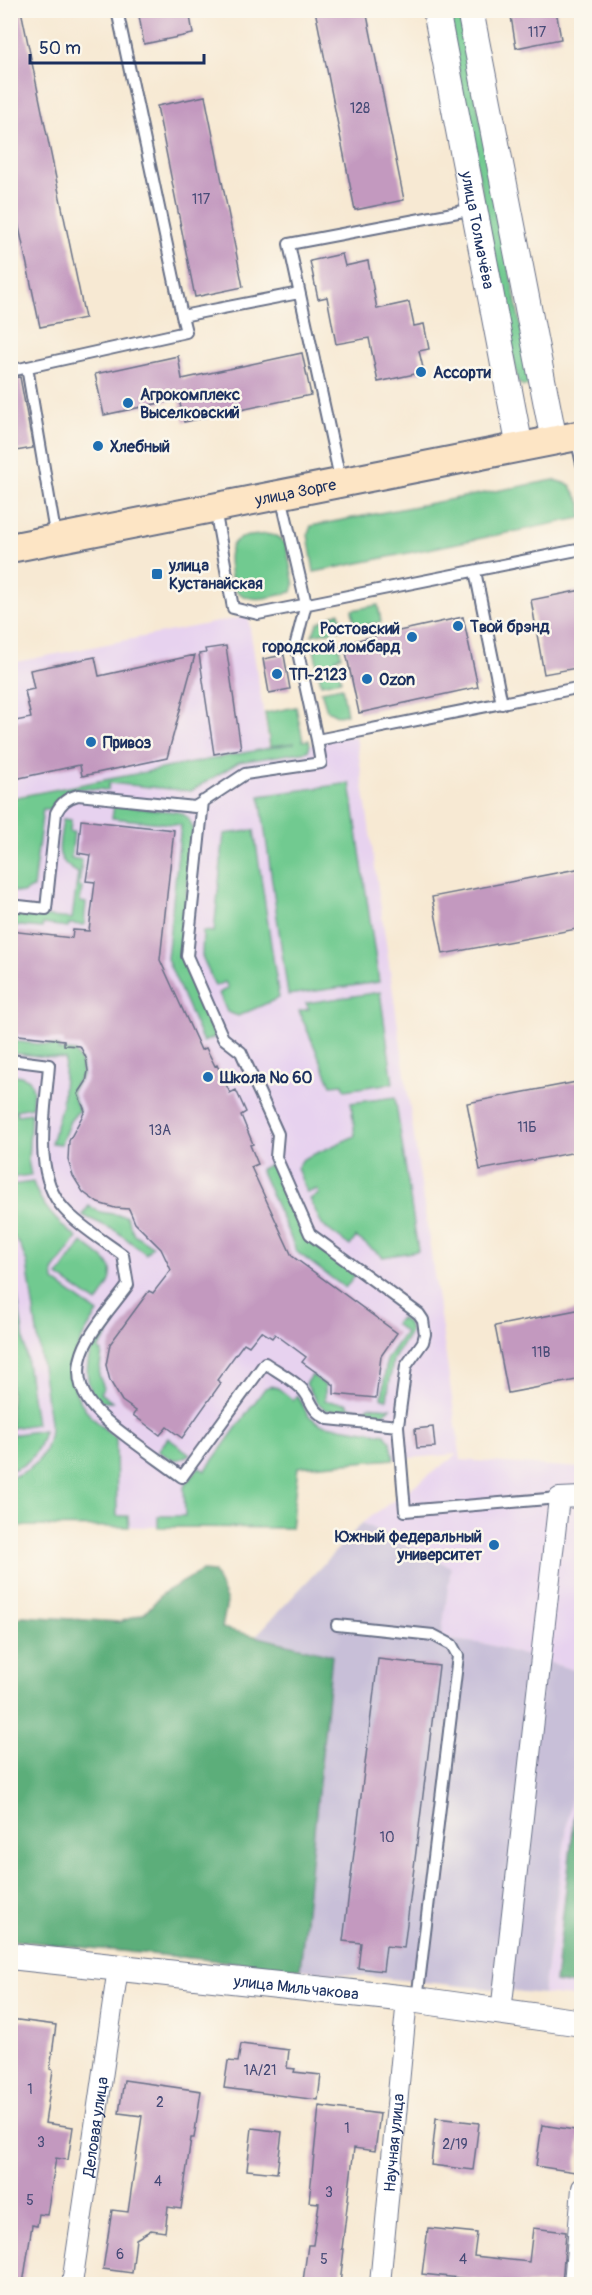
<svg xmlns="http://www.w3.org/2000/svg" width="592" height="2295" viewBox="0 0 592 2295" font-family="Pangolin,sans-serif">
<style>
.built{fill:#e7d2ef}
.industrial{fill:#c8bfd8}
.green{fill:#71ca90;stroke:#467c77;stroke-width:1.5}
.forest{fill:#5cae7a;stroke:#3c6e6c;stroke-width:1.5}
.building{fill:#c399bf}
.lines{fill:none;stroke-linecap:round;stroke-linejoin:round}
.service-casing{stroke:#687087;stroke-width:14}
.minor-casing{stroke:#687087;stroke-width:22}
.tertiary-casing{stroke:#687087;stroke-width:28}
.secondary-casing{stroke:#687087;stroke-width:32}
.service{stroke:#fff;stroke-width:10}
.minor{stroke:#fff;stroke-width:20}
.tertiary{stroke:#fff;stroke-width:26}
.secondary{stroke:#fde5c5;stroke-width:28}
.poi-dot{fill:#1f6fb2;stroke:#fbf7ec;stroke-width:2}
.labels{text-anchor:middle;stroke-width:5;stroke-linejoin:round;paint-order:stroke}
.number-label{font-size:14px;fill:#454a76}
.street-label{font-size:16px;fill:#1b2f5e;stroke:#fbf7ec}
.poi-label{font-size:16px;font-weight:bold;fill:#1b2f5e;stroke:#fbf7ec;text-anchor:start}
</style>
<rect width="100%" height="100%" fill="#fbf7ec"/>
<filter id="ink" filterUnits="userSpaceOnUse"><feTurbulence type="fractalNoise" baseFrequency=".0167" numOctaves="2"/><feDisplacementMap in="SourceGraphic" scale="12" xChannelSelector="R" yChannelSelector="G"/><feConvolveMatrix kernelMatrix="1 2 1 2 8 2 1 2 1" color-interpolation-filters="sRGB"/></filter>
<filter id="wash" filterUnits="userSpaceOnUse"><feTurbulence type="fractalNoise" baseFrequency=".008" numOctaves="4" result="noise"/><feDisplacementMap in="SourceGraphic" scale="24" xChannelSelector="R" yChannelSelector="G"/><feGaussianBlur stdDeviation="1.35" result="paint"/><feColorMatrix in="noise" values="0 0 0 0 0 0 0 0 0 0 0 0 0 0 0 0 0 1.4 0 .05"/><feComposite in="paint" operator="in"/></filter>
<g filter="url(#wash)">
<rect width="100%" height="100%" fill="#f7e9d3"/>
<path class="built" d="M248,616L269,748L309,740L311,745L328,738L356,736L461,1460L581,1468V1672L486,1644L441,1639L451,1567L362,1523L458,1454L298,1467L291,1528L11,1526V798L201,761L11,797V663Z
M581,1728V1998L543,1994Z"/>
<path class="industrial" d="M362,1523L451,1567L441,1639L486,1644L581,1672V1728L543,1994L133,1953L232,1661Z"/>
<path class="green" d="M447,11H459L531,379L529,385L523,386L518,382Z
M554,480L570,485L581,503V518L314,572L308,534L311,526Z
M265,534L276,536L286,544L294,585L292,592C271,596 248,607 233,587C231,573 222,545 241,538C248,535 258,536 265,534Z
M378,605L381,622L355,627L352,610Z
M339,612L343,629L312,635L318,623Z
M335,638V644H339L341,656L336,658L341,680L321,684L314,649L316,648L315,642Z
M342,687L347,714L339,716L327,710L321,691Z
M296,707L303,741L309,740L310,745L308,751L239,762L191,791L109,783L108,790C81,788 66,783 50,809H43L33,888L23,893L11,891V798L295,743L270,746L265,713Z
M350,783L379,982L288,995L260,796Z
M114,805L178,812C187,815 190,820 193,828L180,955L215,1037L203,1042L167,959L181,825L112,818Z
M63,819L71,820L70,832H74L71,858L82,860L79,886L82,887L80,902L86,903L84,925L69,924L68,927L43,924L42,928L11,925V913L72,919L78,873C51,858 60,846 63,819Z
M254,830L279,998L238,1016L227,1012L219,993L228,988L225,982L215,986L202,956L203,931L214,932L224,834Z
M380,992L393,1083L345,1090L343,1084L331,1085L299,1011L309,1009L306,1003Z
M11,1041L58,1046V1050L75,1052L81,1063L82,1075L71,1091L79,1110L70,1121L61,1144L51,1143L62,1105L65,1059L11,1053Z
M11,1074L21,1076L30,1080L33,1090L32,1107L16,1110L17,1115L31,1113L28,1160L31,1175L11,1178Z
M395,1097L418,1251L383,1257L356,1237L350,1246L322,1225L310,1199L319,1194L317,1189L307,1193L297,1168L303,1159L355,1136L351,1103Z
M271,1164L304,1237L355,1275L345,1288L297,1252L260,1169Z
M33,1182C41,1206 57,1222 77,1238L53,1271L54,1281L98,1313C60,1365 63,1399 116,1438L117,1516H128L129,1527L11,1526V1477C37,1470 51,1451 50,1422L27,1263L20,1245L11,1234V1185Z
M89,1206L100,1212L126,1216L134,1234L152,1246L146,1254L116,1231L82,1215Z
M82,1242C113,1265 122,1268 97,1303L58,1276Z
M11,1266H13L36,1424L11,1428Z
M400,1318L408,1323L410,1332L393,1360L387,1399L382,1398L387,1358L405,1332L395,1324Z
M110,1321L115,1325L98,1349L102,1352L99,1375L104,1388L100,1393L112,1402C85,1405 84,1368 91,1350C96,1339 104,1330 110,1321Z
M312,1375L325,1385V1401L348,1403V1407L367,1409L368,1406L391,1408L379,1417L326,1410L317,1402L306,1384Z
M270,1386L278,1388L293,1400L297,1395L308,1415L320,1424L385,1434L391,1442L394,1459L298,1467L291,1528L158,1527V1516H185L184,1487L199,1467L205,1471L265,1388Z
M44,1430C40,1450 30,1465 11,1470V1435Z
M168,1438L190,1454C178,1464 170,1459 158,1451Z"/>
<path class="forest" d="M202,1571L214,1572L227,1602L222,1628L332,1655L300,1969L11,1940V1622L23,1616L120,1622L145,1613L163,1593Z
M581,1762V1986L555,1982Z"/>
<g id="blocks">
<path class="building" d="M10,10H21L85,318L40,327L10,184Z
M138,10H189L193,34L144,44Z
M315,10H366L404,200L355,210Z
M510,10H556L561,39L516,48Z
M205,96L243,287L195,297L157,106Z
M342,254L345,266L368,261L377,309L409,302L414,326L424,324L429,349L419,351L424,372L378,382L369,338L336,344L327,297L318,299L310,261Z
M302,353L311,395L184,422L179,399L104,415L95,374L178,356L182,379Z
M20,377L33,448L10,452V378Z
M582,590V667L544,674L531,600Z
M463,617L478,687L359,713L344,643Z
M226,646L241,749L214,754L199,654L206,653L205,649Z
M195,655L167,758L82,776L80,765L10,780V722L31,718L25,691L34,689L30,670L95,657L99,676Z
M284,655L290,689L269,693L263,659Z
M81,820L174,830L160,960L201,1050L206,1048L215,1066L217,1065L230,1093L236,1090L246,1112L241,1115L253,1144L250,1145L258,1164L251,1167L292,1256L397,1333L381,1356L376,1398L334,1394V1385L302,1362L306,1357L275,1334L272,1338L261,1331L249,1346L244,1343L217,1380L221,1383L182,1438L167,1427L160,1435L144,1423L133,1415L136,1411L122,1401L110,1381L106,1365L110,1344L149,1291L153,1293L171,1270L161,1249L135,1223L129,1209L115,1208L98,1203L83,1192L73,1176L68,1160L69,1141L85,1111L78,1094L86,1082L88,1071L86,1058L80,1046L64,1045V1040L10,1034V931L72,938L73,930L89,931L95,882L86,881L90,855L78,853Z
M582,868V928L443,954L432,897Z
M582,1081V1151L480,1170L467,1103Z
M582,1309V1379L508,1393L495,1326Z
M433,1427L435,1447L417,1448L415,1429Z
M378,1659L439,1666L404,1948L386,1946L383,1971L358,1968L361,1943L343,1941Z
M10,2019L56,2025L50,2069L53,2070L45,2123L73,2127L68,2160L56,2158L47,2215L39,2214L37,2226L32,2225L23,2284H10Z
M241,2044L289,2050L287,2068L295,2069L294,2072L321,2075L318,2100L224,2088L228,2061L238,2062Z
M124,2080L201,2091L194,2138H191L181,2209L168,2207L165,2232L151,2230L136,2239L132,2273L103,2269L112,2210L128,2212L142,2116L119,2113Z
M319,2106L380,2114L375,2151L354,2148L342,2249H344L340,2284L303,2281L308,2245H313L319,2203L309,2202Z
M436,2118L479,2123L473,2170L431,2165Z
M542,2125L581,2131L575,2172L536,2166Z
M252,2128L282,2132L277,2173L247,2170Z
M428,2228L477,2233L474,2256L529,2262L533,2228L566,2232L562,2284H516L422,2274Z"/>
</g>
</g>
<g filter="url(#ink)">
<use href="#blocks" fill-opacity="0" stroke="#687087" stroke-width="1.5"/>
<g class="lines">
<defs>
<path id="service" d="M117,10L182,316L299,293
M27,367L56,539
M10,371L186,332L182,316
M576,437L582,464
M341,483L289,244L474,209
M281,496L306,604L296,643L317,740L582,687
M215,509L233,608L258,614L582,549
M475,571L502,704
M203,801L187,956L223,1038L241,1052L278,1134L276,1157L310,1234L419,1314L423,1320L425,1334L423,1342L406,1366L398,1426L405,1511L559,1498
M10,905L46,909L56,813C61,803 67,798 78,795L195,807L245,774L321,763L317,740
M10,1060L49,1065C46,1110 31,1173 64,1209C79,1226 104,1241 123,1255L128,1285C114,1305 95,1324 85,1346C64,1393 102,1418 134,1442C150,1454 166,1465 182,1477L265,1363C277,1371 290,1378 301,1388C313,1399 308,1409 328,1419L398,1426
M337,1625L433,1635L452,1645L458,1656L417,2000"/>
<g id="minor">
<path d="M501,2012L559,1498L582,1497"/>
<path id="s1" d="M72,2284L118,1968"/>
<path id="s2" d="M380,2284L407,1999"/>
<path d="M574,2284L582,2188"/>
</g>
<g id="tertiary">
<path id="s3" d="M436,10L520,448"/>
<path d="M470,10L554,441"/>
<path id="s4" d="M10,1956L417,2000L582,2023"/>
</g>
<g id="secondary">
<path id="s5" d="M10,548L582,435"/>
</g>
</defs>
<use href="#service" class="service-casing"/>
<use href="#minor" class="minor-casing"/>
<use href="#tertiary" class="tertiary-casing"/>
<use href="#secondary" class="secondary-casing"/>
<use href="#service" class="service"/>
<use href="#minor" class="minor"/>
<use href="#tertiary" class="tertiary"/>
<use href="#secondary" class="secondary"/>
</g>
</g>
<g class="poi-dot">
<circle cx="421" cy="372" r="6"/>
<circle cx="128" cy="403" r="6"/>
<circle cx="98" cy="446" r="6"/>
<rect x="151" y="568" width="12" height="12" rx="3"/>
<circle cx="458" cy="626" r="6"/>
<circle cx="412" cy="637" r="6"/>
<circle cx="277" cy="674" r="6"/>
<circle cx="367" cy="679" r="6"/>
<circle cx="91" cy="742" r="6"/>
<circle cx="208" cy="1077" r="6"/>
<circle cx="494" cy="1545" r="6"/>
</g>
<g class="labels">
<g class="number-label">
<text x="537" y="37">117</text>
<text x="360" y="113">128</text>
<text x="201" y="204">117</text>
<text x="527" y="1132">11Б</text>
<text x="160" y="1135">13А</text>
<text x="541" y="1357">11В</text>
<text x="387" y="1842">10</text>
<text x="260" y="2075">1А/21</text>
<text x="30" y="2094">1</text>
<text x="160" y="2107">2</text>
<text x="347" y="2133">1</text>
<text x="41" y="2147">3</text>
<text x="455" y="2149">2/19</text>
<text x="158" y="2186">4</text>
<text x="329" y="2197">3</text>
<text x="30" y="2205">5</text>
<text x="120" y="2259">6</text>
<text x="324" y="2264">5</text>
<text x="463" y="2264">4</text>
</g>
<g class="street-label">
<text dy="6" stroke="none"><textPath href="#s3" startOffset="224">улица Толмачёва</textPath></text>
<text dy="6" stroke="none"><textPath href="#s5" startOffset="291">улица Зорге</textPath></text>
<text dy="6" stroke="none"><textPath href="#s4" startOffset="288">улица Мильчакова</textPath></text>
<text dy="6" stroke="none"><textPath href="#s1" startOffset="159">Деловая улица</textPath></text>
<text dy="6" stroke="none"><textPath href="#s2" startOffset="142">Научная улица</textPath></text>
</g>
<g class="poi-label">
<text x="433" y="378">Ассорти</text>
<text x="140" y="400">Агрокомплекс<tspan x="140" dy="18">Выселковский</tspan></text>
<text x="110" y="452">Хлебный</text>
<text x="169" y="571">улица<tspan x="169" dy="18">Кустанайская</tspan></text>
<text x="470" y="632">Твой брэнд</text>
<text x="400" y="634" text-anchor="end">Ростовский<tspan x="400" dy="18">городской ломбард</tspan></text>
<text x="289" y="680">ТП-2123</text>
<text x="379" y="685">Ozon</text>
<text x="103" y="748">Привоз</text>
<text x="220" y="1083">Школа № 60</text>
<text x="482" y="1542" text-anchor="end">Южный федеральный<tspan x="482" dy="18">университет</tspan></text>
</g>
</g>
<rect width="592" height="2295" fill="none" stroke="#fbf7ec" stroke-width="36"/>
<path d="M30 54v9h174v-9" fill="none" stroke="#1b2f5e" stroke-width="3"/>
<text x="39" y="54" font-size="18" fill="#1b2f5e" stroke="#fbf7ec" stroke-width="4.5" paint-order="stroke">50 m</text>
</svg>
